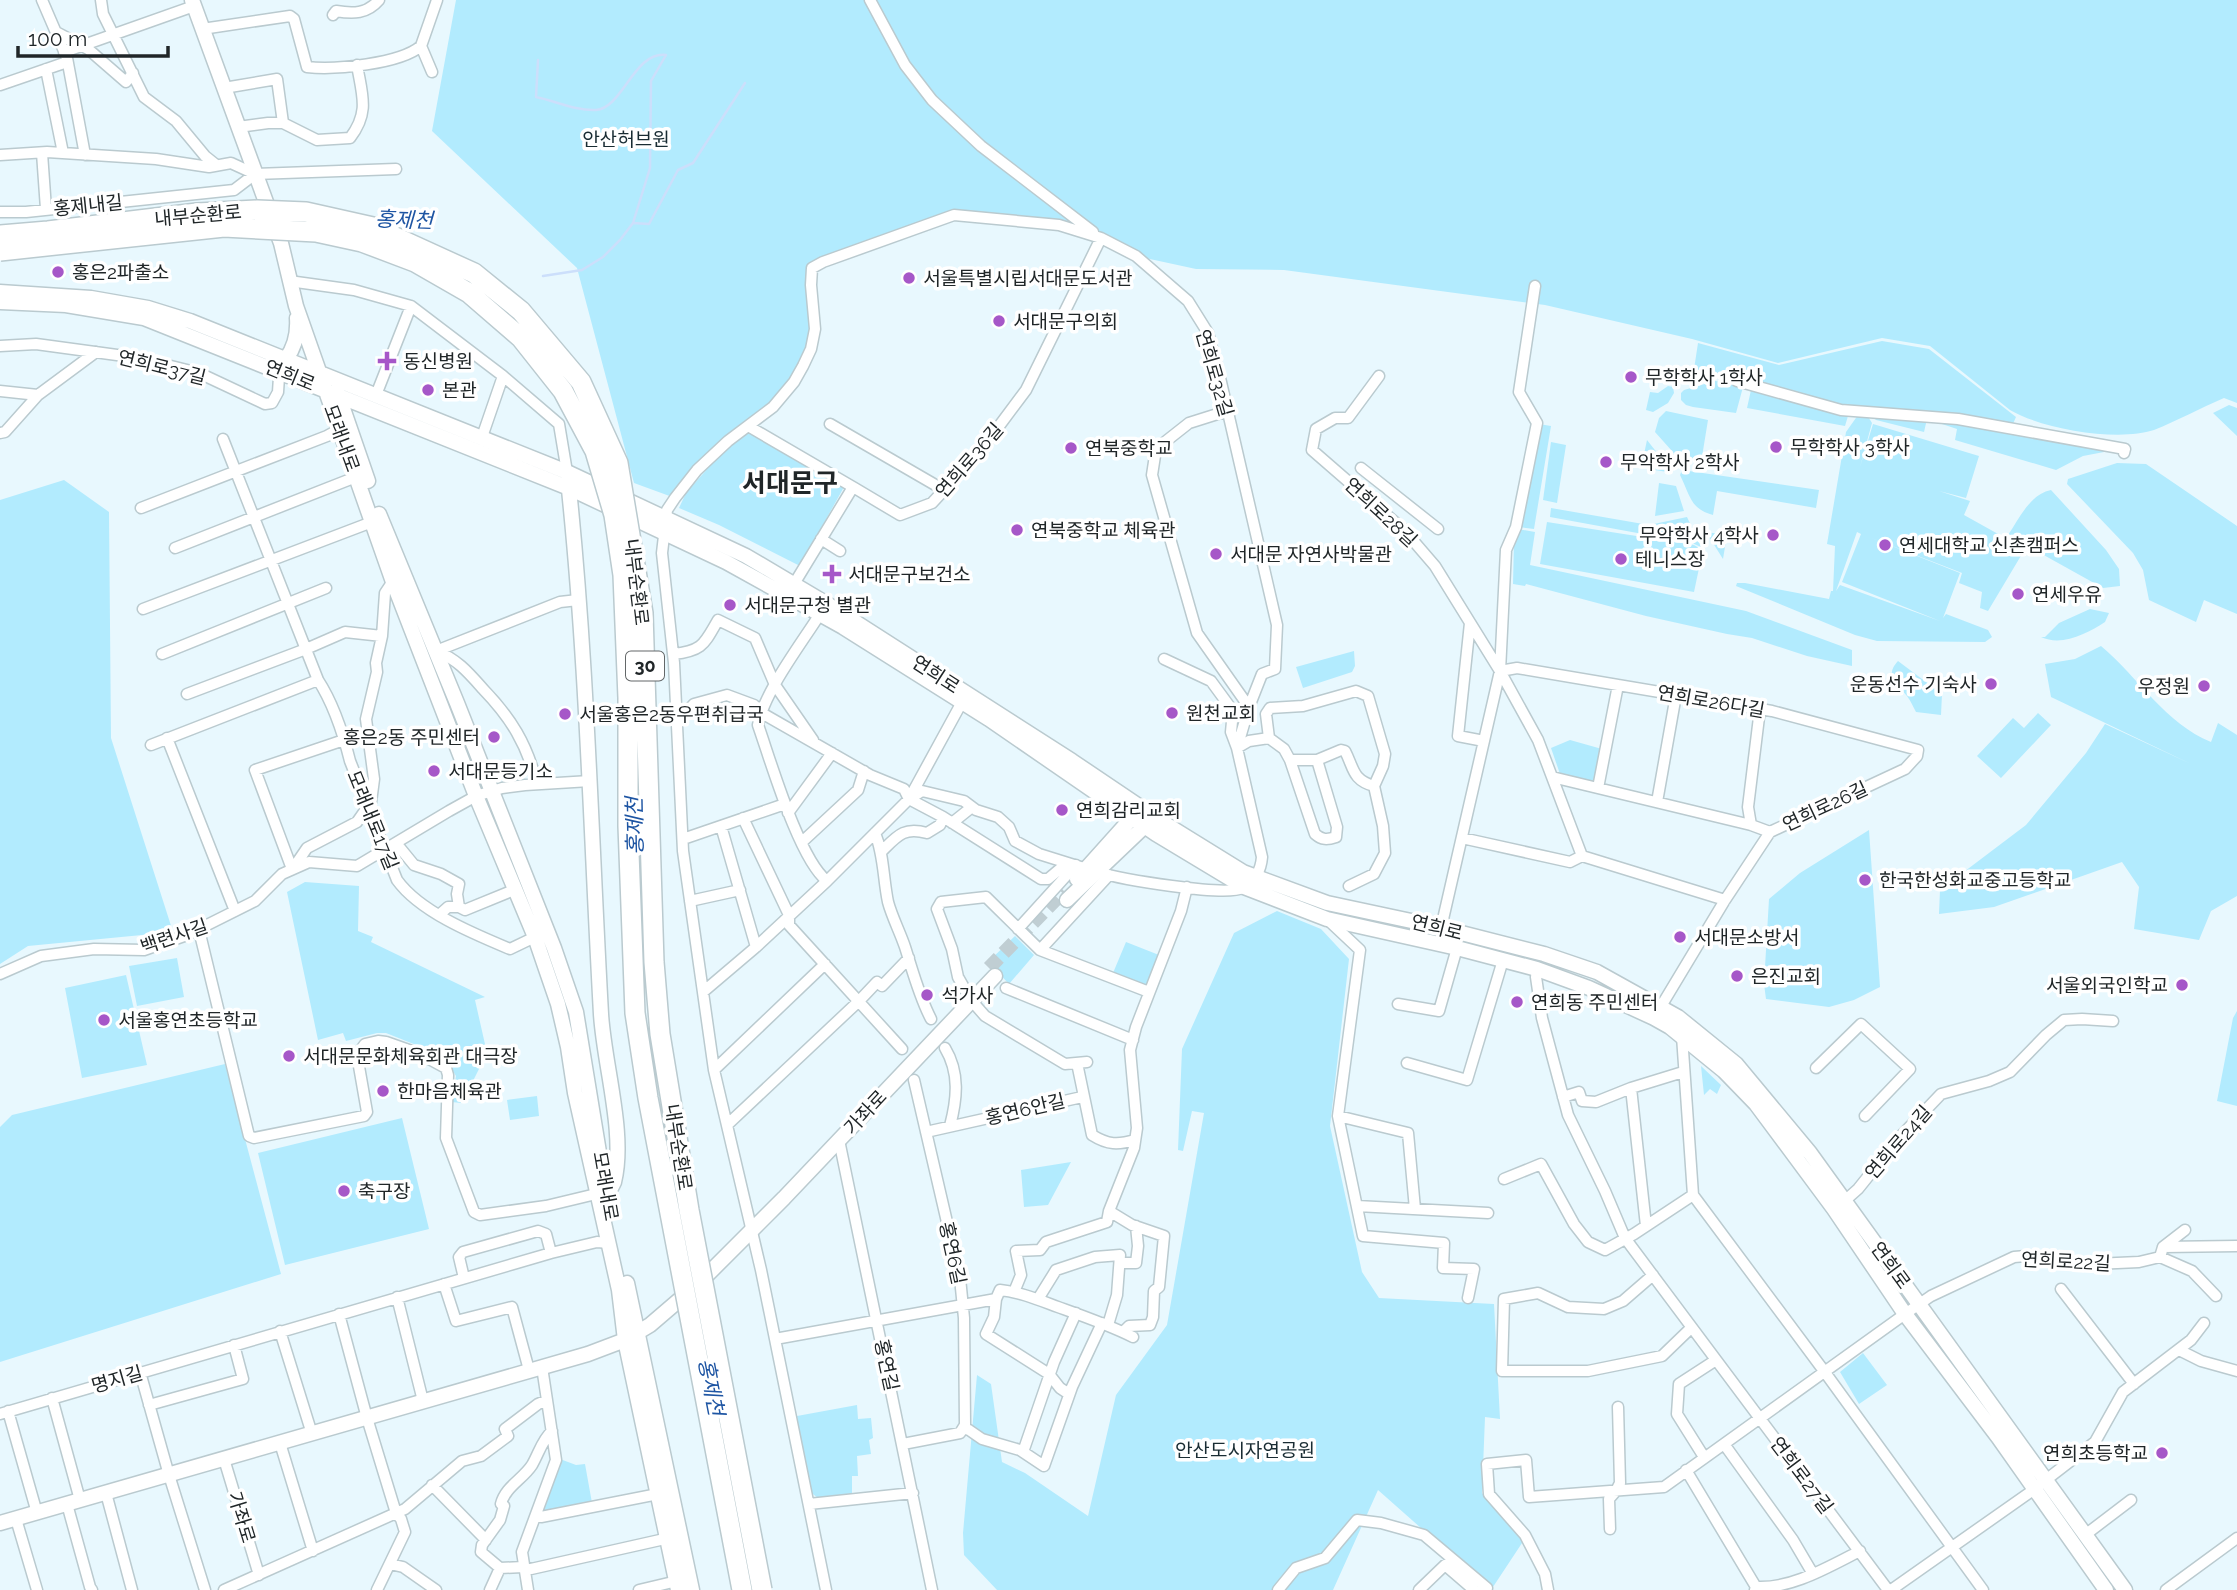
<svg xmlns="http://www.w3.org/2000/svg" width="2237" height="1590" viewBox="0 0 2237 1590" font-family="Raleway,'Noto Sans KR',sans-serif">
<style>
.green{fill:#b2ebfe;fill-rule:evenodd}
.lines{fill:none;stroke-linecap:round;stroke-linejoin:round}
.stream{stroke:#ccdffb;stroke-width:2.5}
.secondary-tunnel{stroke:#c0ced3;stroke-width:14;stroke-dasharray:14 7;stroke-linecap:butt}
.street-casing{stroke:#bacacf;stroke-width:13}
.secondary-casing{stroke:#bacacf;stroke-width:17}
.street{stroke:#fff;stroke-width:10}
.secondary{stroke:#fff;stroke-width:14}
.highway-bridge-casing{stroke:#bacacf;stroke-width:22;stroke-linecap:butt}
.highway-bridge{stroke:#fff;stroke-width:19}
.poi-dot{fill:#a657c8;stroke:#fff;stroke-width:2.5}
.labels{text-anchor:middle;stroke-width:7;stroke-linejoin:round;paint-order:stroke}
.shield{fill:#fff;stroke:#636768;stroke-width:2}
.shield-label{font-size:18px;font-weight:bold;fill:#202628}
.park-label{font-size:19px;fill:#192c33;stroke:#fff}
.street-label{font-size:19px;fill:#202628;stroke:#fff}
.poi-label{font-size:19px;fill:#202628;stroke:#fff;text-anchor:start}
.water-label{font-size:21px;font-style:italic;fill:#1e55a3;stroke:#fff}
.district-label{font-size:26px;font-weight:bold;fill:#202628;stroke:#fff}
</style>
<rect width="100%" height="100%" fill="#e8f8fe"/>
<path class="green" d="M456,0H2237V403L2224,398C2200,408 2177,421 2154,430C2118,442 2042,429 2010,410L1930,346L1882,338L1778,363L1692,339L1545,305L1284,270L1196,269L1136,256L1059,225L954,215L812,268L815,329L803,366L761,416L675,498L634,483L577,268L432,131Z
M1882,341L1929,349L2016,417L2012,426L1841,407L1720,375L1692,382L1698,343L1779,365Z
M1715,381L1736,383L1743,387L1736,413L1693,407L1686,405L1681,400V393L1684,390Z
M1668,386L1673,387L1674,393L1668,403L1653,412L1646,410L1650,392L1658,393Z
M1751,390L1848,416L1845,426L1747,408Z
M2229,405L2237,408V436L2213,413Z
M1666,411L1708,420L1701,463L1680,460L1655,432L1659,418Z
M1858,415H1867L1872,423L1860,467L1873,424L1979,456L1966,498L1939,491L1970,501L1964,515L2025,549L1988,611L1980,608L1982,592L1959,583L1962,573L1869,537L1960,573L1943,618L1946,614L1988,630L1992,637L1985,642L1877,641L1855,635L1736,586L1737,583H1745L1829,599L1831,591H1833L1835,546L1827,544L1846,432ZM1857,532L1861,534L1842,582L1940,621L1840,585L1836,591Z
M1871,415L1927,419L1924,432L1876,420Z
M1930,420L1959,421L2104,448V452L2083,456L2056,470L1955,440L1957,429Z
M1539,424L1551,426L1534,529L1519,527Z
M752,431L844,487L800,566L719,525L679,508L686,493L731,442Z
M1647,440L1669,468L1668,472L1654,470L1643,459Z
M1551,442L1566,445L1557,503L1543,500Z
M2117,463L2146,464L2237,526V614L2204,600L2196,622L2149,600L2143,570L2133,553L2067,484L2068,479Z
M1682,470L1819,490L1816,508L1717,491L1713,515C1690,509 1690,495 1680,475Z
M64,480L109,512L111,738L173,932L28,946L0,964V500Z
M1659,483L1676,486L1684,511L1655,516Z
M2051,490L2106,550L2119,569L2120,586L2103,588L2008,535C2019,519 2030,494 2051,490Z
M1551,508L1649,525L1687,517L1701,547L1692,543L1550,517Z
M1547,522L1694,545L1699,548L1702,554L1694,592L1540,564Z
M1518,529L1535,532L1530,565L1746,611L1852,650V666L1807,656L1752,638L1727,634L1646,616L1526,584L1525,586L1513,584L1514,541Z
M1706,532L1727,535L1723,559Z
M2090,609L2109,613L2105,622C2088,633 2062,647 2041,637H2045L2059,623Z
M2101,646C2138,677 2166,724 2211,742L2218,723L2237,735V896L2211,911L2199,940L2134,929L2139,887L2122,862L1994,907L1939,914L1940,890L2026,825L2086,753L2105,724L2191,764L2051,697L2045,664L2075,659Z
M1354,651L1355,666L1352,672L1303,688L1296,667Z
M1898,661L1942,694L1941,715L1916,712C1913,707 1911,701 1907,696C1897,684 1884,676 1898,661Z
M2038,713L2051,725L2001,778L1977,756L2013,718L2024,728Z
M1570,740L1602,749L1595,782L1560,774L1551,748Z
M1869,830L1880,987L1854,1000L1829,1007L1766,999L1764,984L1769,899L1800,873Z
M305,882L359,886L358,931L373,937L371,942L485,997L475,1000L487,1053L462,1103L451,1102L456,1076L444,1056L386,1033H377L346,1041L343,1033L318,1040L287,892Z
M1277,911L1321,929L1349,959L1330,1126L1362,1272L1379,1298L1494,1304L1500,1419L1485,1417L1482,1493L1524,1540L1491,1590L1378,1490L1333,1590H997L964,1555L963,1533L977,1375L991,1384L1002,1462L1025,1473L1088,1516L1116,1395L1167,1325L1204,1113L1192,1111L1183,1151L1178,1150L1182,1049L1234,933Z
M1015,936L1034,955L1009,984L988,962Z
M1126,942L1159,955L1147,986L1113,973Z
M177,958L184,997L137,1006L129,966Z
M126,975L147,1065L82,1078L65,988Z
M2237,1011V1106L2217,1101L2233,1018Z
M225,1064L281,1274L0,1362V1127L12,1115Z
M1701,1066L1721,1085L1717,1094L1710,1089L1704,1095Z
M537,1096L539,1116L510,1120L507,1100Z
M402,1118L429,1229L285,1265L258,1153Z
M1071,1162L1048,1205L1024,1207L1021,1170Z
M1863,1353L1887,1385L1859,1404L1840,1372Z
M857,1405L858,1419L871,1418L873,1438L869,1440L871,1454L857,1456L858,1476H852V1494L818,1498L809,1491L807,1484L797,1416Z
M560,1459L576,1465L585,1464L592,1503L545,1512L542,1510Z"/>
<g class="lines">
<path class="stream" d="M538,60L536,97C556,101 575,111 596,110C623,108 634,51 666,55L651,81L650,168L633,223L620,240L603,257L582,270L543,276
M633,223L649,224L678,170L693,163L745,83"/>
<path class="secondary-tunnel" d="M989,968L1064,891"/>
<defs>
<path id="street" d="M42,0L67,58L85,155
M101,0L103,14L144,97L176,121L205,156L215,164
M870,0L905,65L932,100L981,146L1093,232
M333,15L336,11C353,14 367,14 379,0
M202,29L290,16L294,19L307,67C335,70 400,64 421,46
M56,32L88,49L126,82L133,73
M64,52L194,6
M46,69L63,153
M432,72L421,46L437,0
M0,85L67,62
M224,88L277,79L283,123
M238,127L268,123H283L317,140L350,138C370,112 362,95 357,65
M42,153L46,209
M0,155L47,152L156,159L209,167L231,163L255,174L396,169
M0,212H26L234,190L255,174
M289,281L354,290L411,306L503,376L559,424L567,472
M0,346L36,344L139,358L199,373L265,404L272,403L278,392L279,377L282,368
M1379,376L1348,418H1335L1316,429L1312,450L1404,530L1435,566L1500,671L1538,740L1582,856L1725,900
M1737,381L1841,410L1958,419L2125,449L2124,453
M0,391L38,395
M376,395L411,306
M1227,411L1189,423L1156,449L1152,475L1197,633L1249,707
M830,424L944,490
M748,426L853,487
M0,433L5,432L38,395L96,352
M482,437L503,376
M223,439L318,680C333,703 343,733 350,761L397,880C420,912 474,934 510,949L535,937
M1361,468L1438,529
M141,508L327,436L338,430
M821,539L840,551
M175,548L356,477
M794,584L853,487L900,515L932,503L982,449L1026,390L1101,238
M143,609L372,522
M820,614C801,644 764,692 758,725C771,762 799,859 827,881
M1470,623L1458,736L1484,741
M436,651C457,659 468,672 483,689C511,718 527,744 537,784
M436,651L560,602L578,600
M162,654L326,588
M673,654C703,651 704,644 718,620L755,638L775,685L813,740
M1164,659L1211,681L1233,711L1231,732L1237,748L1249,741L1269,738L1266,714L1270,708L1303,706L1356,691L1368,696L1385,754L1383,766L1374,786L1383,826L1385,853L1374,874L1349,886
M1500,671L1517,668L1772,711L1918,750L1917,756L1905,769L1770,832L1725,900L1657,1013
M187,694L306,649L345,632L382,636
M677,722L694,704L727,695L754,705L760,712L870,775L904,789L909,799
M167,738L235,911
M1269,738L1284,749L1290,760L1315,834C1322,840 1327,840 1336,837L1337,827L1317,760H1290
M151,745L318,680
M1317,760L1341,750L1345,751C1354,768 1352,780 1374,786
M1552,777L1751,825L1770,832
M1598,788L1618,685
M911,798L922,791L964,801L976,810L998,817L1009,827L1015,841L1039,854L1087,869
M909,799L943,817L1041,879H1048L1067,863
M1657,802L1676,695
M788,813L832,753
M743,818L789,915V925L902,1049
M952,823L972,807
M1751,825L1748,807L1760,709
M721,826L756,947
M875,833C884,855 883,878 888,902C892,917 900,932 905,947C913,972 919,996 931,1019
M1462,838L1570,862L1582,856
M683,839L785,804
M802,842L858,790L864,771
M396,843L414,865L441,874L459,884L457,894L459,907
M882,851C898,835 904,827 927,833L940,825L943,817
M294,867L307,848L357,822L371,802L374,779L366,719L377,672L376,663L382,636L385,593L395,578
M292,869L255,770L344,740
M690,901L740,890
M439,915L448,907H459L465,910L514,890
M1327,919L1360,950L1338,1116L1363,1236L1444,1243L1443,1268L1474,1269L1468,1298
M1441,928L1500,671L1506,550L1516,527L1537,423L1519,392L1535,286
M1018,929L1076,865
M199,930L249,1136L254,1138L364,1116L367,1112L357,1055L365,1044L378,1041L386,1042L420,1054L446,1068L448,1075L446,1138L474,1212L480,1215L546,1206L596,1194
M1040,950L1109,875
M1537,969L1536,977L1542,1018L1568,1115L1605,1191L1625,1238L1888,1590
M0,974L41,956L94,949L144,950L187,935L255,901L282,874L309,862L357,866L449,811L476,796L502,788L525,785L590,781
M1006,988L1133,1040
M703,992L756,947L827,881L909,799L962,702
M967,993L958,977L952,949L937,909L941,902L986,897L1040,950L1149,992
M971,1000L985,1016L1065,1064L1087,1062
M1398,1004L1439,1011L1457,948
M1682,1036L1693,1195L1824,1371L1983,1590
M945,1048C960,1073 957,1099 950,1126
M1077,1063L1092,1135C1108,1145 1118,1145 1135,1140
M1407,1063L1467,1080L1503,960
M1816,1068L1861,1024L1910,1069L1865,1116
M714,1070L825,964
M1631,1088L1646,1226
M1563,1097L1579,1092L1582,1101L1596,1102L1631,1088L1683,1072
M1338,1116L1408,1133L1415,1209
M727,1125L859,1001L877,982L882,986L909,958
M926,1132L1082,1097
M839,1140L932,1590
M1504,1179L1541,1164L1574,1224L1588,1242L1605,1250L1634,1234L1693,1195
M1840,1205L1858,1189L1899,1138L1941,1094L1989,1081L2010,1072L2046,1035L2064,1020L2082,1019L2113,1021
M1357,1206L1488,1213
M1109,1211L1132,1225L1164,1236L1159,1287L1154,1291L1153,1317L1150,1325L1129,1326L1123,1332
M2163,1247L2237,1246
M2160,1257L2192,1271L2216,1296
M1120,1263H1136L1138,1246L1136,1226
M1653,1275L1623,1301L1604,1309L1568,1307L1538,1293L1504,1299L1502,1371H1588L1662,1356L1691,1328
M464,1278L459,1257L463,1252L538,1231L546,1234L551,1253
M444,1284L456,1321L512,1307L529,1370
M2061,1289L2134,1384
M1014,1292L1021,1275L1016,1251L1040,1250L1046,1242L1107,1222L1109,1211L1134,1148L1137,1128L1130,1050L1136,1027L1181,911L1187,887
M397,1297L423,1401
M1038,1299L1056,1270L1095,1257L1120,1255L1117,1295L1108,1325
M339,1314L367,1418L396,1513L401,1519L405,1532L377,1590
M280,1331L312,1434
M775,1339L996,1299
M2179,1350L2201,1361L2237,1371
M140,1372L169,1475L205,1590
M1069,1394L1060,1388L1049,1374L986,1334L994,1317L996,1299L1000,1290C1020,1292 1039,1300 1058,1307C1083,1316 1109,1325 1133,1337
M52,1398L80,1500
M149,1405L243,1379L234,1345
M8,1411L37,1513
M0,1414L551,1253L597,1242L609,1243
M963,1428L969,1430L982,1439L1020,1450L1044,1466L1072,1387L1102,1323
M552,1431C542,1440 539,1453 532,1465C523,1479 505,1487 501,1504L504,1506L500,1520L482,1545L481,1552L500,1568L523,1567L531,1569L669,1538
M280,1443L313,1551
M903,1444L960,1433L965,1425L964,1318L960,1278L914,1080
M1724,1444L1793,1540L1813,1574
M1023,1452L1054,1362L1076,1313
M1704,1457L1677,1414L1679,1384L1716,1360
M224,1459L259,1575
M1686,1470L1756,1587L1755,1590
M432,1485L486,1540
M106,1493L132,1590
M67,1504L90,1587L92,1590
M809,1504L913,1493
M536,1516L541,1517L658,1494
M16,1519L37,1590
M1610,1529L1609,1499L1616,1491L1620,1483L1618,1407
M2085,1535L2131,1500
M390,1564L403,1567L436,1590
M1756,1587C1792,1589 1828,1567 1860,1551
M224,1590L405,1509L462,1461L481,1456L508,1436L505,1429L538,1404L547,1400
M490,1590L500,1568
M528,1590L522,1552L556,1460L542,1367
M639,1590L677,1581
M826,1590L761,1270L714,1070L683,851L674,663L662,553L667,510L675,498L697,470L728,441L773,407L794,382L803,366L811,349L815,329L811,285L812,268L823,262L954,215L1059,225L1101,238L1136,256L1188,301L1208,333L1221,382L1277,625L1275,669L1262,674L1249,707L1237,748L1262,857C1261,870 1255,881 1243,888C1224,897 1121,879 1097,872
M1278,1590L1296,1568L1325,1558L1357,1520L1381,1523L1424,1535L1487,1588L1482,1590
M1419,1590L1445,1565L1474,1590
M1548,1590L1545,1574L1525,1535L1489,1494L1487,1464L1526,1460L1529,1497L1664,1487L1905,1314L1931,1296L2014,1257L2026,1256L2067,1263L2095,1264L2139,1262L2160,1257L2163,1247L2185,1230
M1891,1590L2029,1493L2095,1442L2123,1392L2191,1340L2204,1323
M2166,1590L2237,1538"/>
<path id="secondary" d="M192,0L281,243L296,306L393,582L476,796L535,937L558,1004L568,1047L575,1093L619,1290L625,1340L678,1590
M0,292L91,298L148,308L190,321L567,472L746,556L827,604L1072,761L1167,825L1243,872L1327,903L1430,925L1544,954L1597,972L1678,1017L1736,1064L1810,1153L2125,1590
M0,302L66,305L144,318L569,488L726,562L843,627L989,719L1156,834L1244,887L1327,919L1457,948L1537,969L1589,988L1654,1018L1670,1027L1724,1071L1756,1104L1834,1209L1905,1314L1998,1437L2106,1590
M286,359C295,347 298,333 297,318
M337,391L368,481
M568,480C587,658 591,836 601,1014C604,1065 626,1134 614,1182L611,1188L601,1192
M379,514L457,703L554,948L576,1012L606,1195
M1077,879L1138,811
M1067,900L1150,821
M627,1283L692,1590
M0,1523L588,1354L625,1340L650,1325L699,1283L784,1198L995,976"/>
</defs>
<use href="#street" class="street-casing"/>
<use href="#secondary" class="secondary-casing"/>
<use href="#street" class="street"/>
<use href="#secondary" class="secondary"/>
<defs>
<path id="highway-bridge" d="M0,235L48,231L197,213L257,210L306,212L373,227L474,273L521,311L581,382L618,463L643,613L654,962L660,1034L689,1210L762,1590
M0,251L224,227L316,232L362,242L415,262L469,293L521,338L563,391L595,451L614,515L623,575L628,698V826L635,1013L648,1098L742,1590"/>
</defs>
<use href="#highway-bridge" class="highway-bridge-casing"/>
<use href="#highway-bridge" class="highway-bridge"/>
</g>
<g class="poi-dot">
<circle cx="58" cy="272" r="7"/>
<circle cx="909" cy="278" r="7"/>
<circle cx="999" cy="321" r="7"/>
<path d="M383.5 350.5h7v7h7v7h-7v7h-7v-7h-7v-7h7z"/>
<circle cx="1631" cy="377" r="7"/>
<circle cx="428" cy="390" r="7"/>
<circle cx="1776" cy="447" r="7"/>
<circle cx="1071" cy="448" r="7"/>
<circle cx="1606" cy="462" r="7"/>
<circle cx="1017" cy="530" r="7"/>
<circle cx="1773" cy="535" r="7"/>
<circle cx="1885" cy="545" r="7"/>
<circle cx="1216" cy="554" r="7"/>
<circle cx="1621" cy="559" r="7"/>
<path d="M828.5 563.5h7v7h7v7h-7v7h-7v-7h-7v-7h7z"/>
<circle cx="2018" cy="594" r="7"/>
<circle cx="730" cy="605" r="7"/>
<circle cx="1991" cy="684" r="7"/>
<circle cx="2204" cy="686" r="7"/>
<circle cx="1172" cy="713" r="7"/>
<circle cx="565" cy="714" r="7"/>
<circle cx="494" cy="737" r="7"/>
<circle cx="434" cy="771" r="7"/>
<circle cx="1062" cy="810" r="7"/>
<circle cx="1865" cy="880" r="7"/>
<circle cx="1680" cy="937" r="7"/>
<circle cx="1737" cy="976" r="7"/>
<circle cx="2182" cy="985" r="7"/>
<circle cx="927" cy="995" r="7"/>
<circle cx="1517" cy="1002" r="7"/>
<circle cx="104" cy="1020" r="7"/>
<circle cx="289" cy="1056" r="7"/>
<circle cx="383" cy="1091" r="7"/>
<circle cx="344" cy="1191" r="7"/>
<circle cx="2162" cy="1453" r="7"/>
</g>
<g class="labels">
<rect class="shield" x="626" y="651.5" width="38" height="29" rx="5"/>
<g class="shield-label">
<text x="645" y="672">30</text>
</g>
<g class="park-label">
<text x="626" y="146">안산허브원</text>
<text x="1245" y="1457">안산도시자연공원</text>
</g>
<g class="street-label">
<text transform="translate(88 205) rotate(-6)" y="7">홍제내길</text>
<text transform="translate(198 215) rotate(-5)" y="7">내부순환로</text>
<text transform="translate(162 367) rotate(14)" y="7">연희로37길</text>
<text transform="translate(1215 373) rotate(74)" y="7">연희로32길</text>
<text transform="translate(290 375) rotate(22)" y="7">연희로</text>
<text transform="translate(342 438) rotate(70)" y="7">모래내로</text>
<text transform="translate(969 460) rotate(-49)" y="7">연희로36길</text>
<text transform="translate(1381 512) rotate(43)" y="7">연희로28길</text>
<text transform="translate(637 582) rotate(83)" y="7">내부순환로</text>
<text transform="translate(936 674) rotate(33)" y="7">연희로</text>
<text transform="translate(1711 701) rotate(10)" y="7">연희로26다길</text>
<text transform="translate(1825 806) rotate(-25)" y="7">연희로26길</text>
<text transform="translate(373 820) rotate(68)" y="7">모래내로17길</text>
<text transform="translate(1437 927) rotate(14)" y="7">연희로</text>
<text transform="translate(174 936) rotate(-19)" y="7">백련사길</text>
<text transform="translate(1025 1109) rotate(-13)" y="7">홍연6안길</text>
<text transform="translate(865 1112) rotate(-47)" y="7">가좌로</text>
<text transform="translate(1898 1142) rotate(-49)" y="7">연희로24길</text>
<text transform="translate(679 1147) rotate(81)" y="7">내부순환로</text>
<text transform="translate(606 1186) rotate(80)" y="7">모래내로</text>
<text transform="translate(953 1253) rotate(78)" y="7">홍연6길</text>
<text transform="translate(2066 1261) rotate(3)" y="7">연희로22길</text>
<text transform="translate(1891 1265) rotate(54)" y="7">연희로</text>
<text transform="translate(887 1365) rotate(78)" y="7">홍연길</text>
<text transform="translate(117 1379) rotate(-16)" y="7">명지길</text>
<text transform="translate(1802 1475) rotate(53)" y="7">연희로27길</text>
<text transform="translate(242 1517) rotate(73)" y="7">가좌로</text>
</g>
<g class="poi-label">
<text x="72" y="279">홍은2파출소</text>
<text x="923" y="285">서울특별시립서대문도서관</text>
<text x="1013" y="328">서대문구의회</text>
<text x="403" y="368">동신병원</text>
<text x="1645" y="384">무학학사 1학사</text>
<text x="442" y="397">본관</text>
<text x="1790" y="454">무학학사 3학사</text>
<text x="1085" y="455">연북중학교</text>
<text x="1620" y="469">무악학사 2학사</text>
<text x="1031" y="537">연북중학교 체육관</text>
<text x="1759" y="542" text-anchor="end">무악학사 4학사</text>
<text x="1899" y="552">연세대학교 신촌캠퍼스</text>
<text x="1230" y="561">서대문 자연사박물관</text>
<text x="1635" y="566">테니스장</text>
<text x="848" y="581">서대문구보건소</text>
<text x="2032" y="601">연세우유</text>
<text x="744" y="612">서대문구청 별관</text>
<text x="1977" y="691" text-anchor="end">운동선수 기숙사</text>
<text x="2190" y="693" text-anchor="end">우정원</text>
<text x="1186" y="720">원천교회</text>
<text x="579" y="721">서울홍은2동우편취급국</text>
<text x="480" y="744" text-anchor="end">홍은2동 주민센터</text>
<text x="448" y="778">서대문등기소</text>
<text x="1076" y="817">연희감리교회</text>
<text x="1879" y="887">한국한성화교중고등학교</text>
<text x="1694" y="944">서대문소방서</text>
<text x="1751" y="983">은진교회</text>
<text x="2168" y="992" text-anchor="end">서울외국인학교</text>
<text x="941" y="1002">석가사</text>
<text x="1531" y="1009">연희동 주민센터</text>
<text x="118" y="1027">서울홍연초등학교</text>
<text x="303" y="1063">서대문문화체육회관 대극장</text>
<text x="397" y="1098">한마음체육관</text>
<text x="358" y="1198">축구장</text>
<text x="2148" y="1460" text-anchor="end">연희초등학교</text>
</g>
<g class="water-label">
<text transform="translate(404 220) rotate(2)" y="7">홍제천</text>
<text transform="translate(635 826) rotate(-91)" y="7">홍제천</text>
<text transform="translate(711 1387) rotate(79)" y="7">홍제천</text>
</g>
<g class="district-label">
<text x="790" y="492">서대문구</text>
</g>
</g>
<path d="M18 46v10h150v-10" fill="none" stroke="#202628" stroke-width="3.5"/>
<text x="28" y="46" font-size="21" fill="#202628" stroke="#ffffff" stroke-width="5" paint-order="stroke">100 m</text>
</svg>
